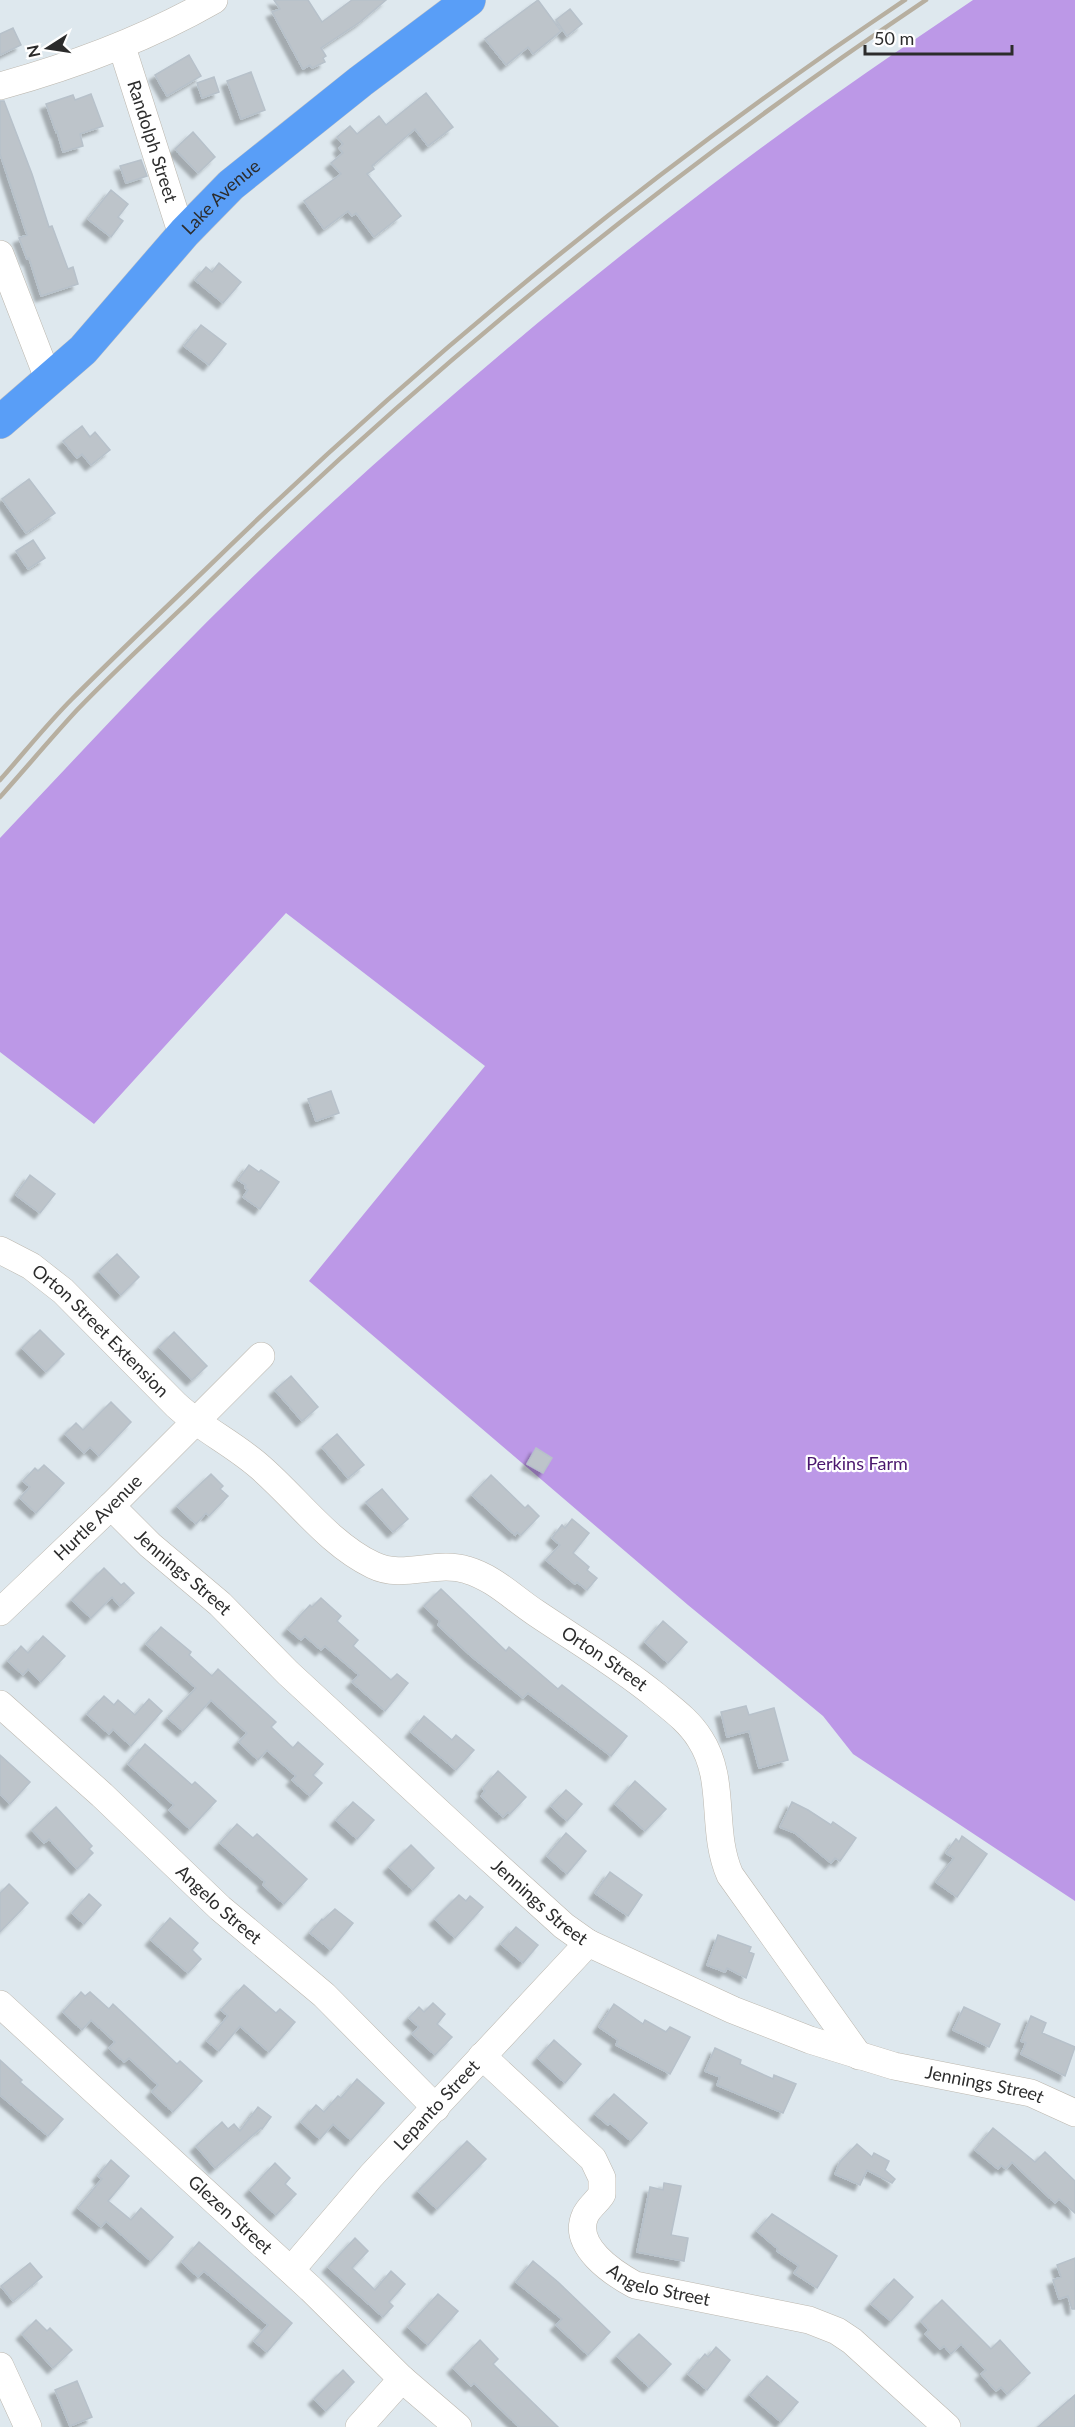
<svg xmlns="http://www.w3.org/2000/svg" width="1075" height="2427" viewBox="0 0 1075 2427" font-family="Lato,sans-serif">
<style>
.green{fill:#bc98e7}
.building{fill:#bdc4ca;stroke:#b7c1ca;stroke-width:1.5;filter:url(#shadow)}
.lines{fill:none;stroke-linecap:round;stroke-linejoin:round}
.minor-casing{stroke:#bcb7ae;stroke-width:28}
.major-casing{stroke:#c4c4c4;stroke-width:34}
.minor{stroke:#fff;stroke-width:27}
.major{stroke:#599ef7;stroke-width:33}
.rail{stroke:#b7afa0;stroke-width:4.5}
.labels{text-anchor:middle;stroke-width:4.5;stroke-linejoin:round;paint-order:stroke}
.street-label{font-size:18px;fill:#2c2c2c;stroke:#fff}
.park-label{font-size:18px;fill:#4a176e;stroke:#fff}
</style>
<defs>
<filter id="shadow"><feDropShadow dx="-5.5" dy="5.5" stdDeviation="1.5" flood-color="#0004"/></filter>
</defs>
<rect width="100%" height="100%" fill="#dee8ee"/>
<path class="green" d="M973,0H1075V1901L853,1754L823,1716L688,1605L309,1281L485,1066L286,913L94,1124L0,1052V838C98,734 195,630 299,533C430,411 567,295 709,187C795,121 884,60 973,0Z"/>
<path class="building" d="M274,0H308L322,22L352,0H386L360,22L321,48L326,56L323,58L325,62L312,68L310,65L303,69L272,12L280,9Z
M538,0L561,31L533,54L528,47L506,65L485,39Z
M570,9L582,24L567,36L556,20Z
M13,28L21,45L0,55V34Z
M189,55L201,76L167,96L155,75Z
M251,72L265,110L241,119L227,81Z
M214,77L219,92L202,98L197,83Z
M426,93L453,127L428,146L415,129L372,166L374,169L367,174L401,216L374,237L356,213L352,216L348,211L324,229L304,201L341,174L331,163L343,153L339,148L343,144L337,137L350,126L357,134L379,116L386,125Z
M91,94L103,126L80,134L83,146L63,152L57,131L56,132L46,104L73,95L75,100Z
M0,101H4L32,174L49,227L52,226L68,269L73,267L78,284L41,296L29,258L27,259L19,238L27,235L0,154Z
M193,132L215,157L198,173L175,149Z
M141,160L147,176L126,183L120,166Z
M111,190L128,204L118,217L123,221L111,237L88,219Z
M219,263L241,282L223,303L195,280L206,267L212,272Z
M201,325L226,344L209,365L184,346Z
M82,426L90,437L95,432L110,450L91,465L82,454L77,458L63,441Z
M29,479L55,513L26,533L2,499Z
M33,540L45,558L28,569L16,551Z
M331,1091L339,1113L316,1121L308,1099Z
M249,1165L259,1172L261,1170L279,1182L260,1209L243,1197L248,1190L245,1188L246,1185L238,1180Z
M30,1175L55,1194L40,1213L16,1195Z
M117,1254L139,1277L121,1295L99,1271Z
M40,1330L64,1354L46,1372L22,1348Z
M174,1332L207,1366L192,1380L159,1347Z
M291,1376L318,1407L302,1421L275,1390Z
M111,1402L131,1422L99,1456L90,1447L84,1453L65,1434L76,1423L83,1430Z
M337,1434L364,1465L348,1478L322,1447Z
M536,1448L552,1458L543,1473L527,1464Z
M44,1465L64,1483L36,1513L20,1498L30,1487L23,1481L35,1468L38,1471Z
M211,1474L223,1486L220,1489L228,1496L209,1516L206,1513L196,1524L177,1506Z
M491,1475L525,1508L528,1505L539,1516L521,1535L517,1532L515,1535L472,1495Z
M382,1489L408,1519L393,1532L366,1502Z
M572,1519L589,1533L573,1553L589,1567L587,1570L597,1578L587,1590L577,1582L575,1584L546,1560L560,1545L552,1538L562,1525L565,1528Z
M104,1568L121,1585L124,1583L134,1593L120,1606L112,1597L91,1618L72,1600Z
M441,1589L506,1651L509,1647L558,1689L562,1685L627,1736L611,1756L528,1693L523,1698L471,1656L438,1625L440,1621L424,1606Z
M321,1598L341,1616L337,1621L358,1640L353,1646L391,1680L397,1674L408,1683L385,1711L352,1682L359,1675L325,1646L321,1650L305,1636L301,1640L288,1629L310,1605L312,1607Z
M663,1621L687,1642L668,1663L645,1642Z
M161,1627L191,1652L189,1655L212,1676L218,1669L276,1722L271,1727L293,1748L298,1742L323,1764L313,1775L322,1783L310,1796L292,1780L296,1776L267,1750L258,1760L239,1742L247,1733L211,1700L183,1731L168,1718L196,1688L146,1644Z
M43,1636L65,1656L41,1682L28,1669L23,1675L8,1661L21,1646L28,1653Z
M104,1696L114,1705L118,1700L135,1715L149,1699L162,1711L131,1746L113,1729L109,1734L87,1714Z
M746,1706L749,1715L774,1708L788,1760L759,1768L749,1731L727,1737L721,1712Z
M424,1716L452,1740L456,1735L474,1750L456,1770L411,1732Z
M145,1744L192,1785L195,1782L216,1801L190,1829L169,1810L174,1805L128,1764Z
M0,1755L30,1782L10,1804L0,1794Z
M498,1771L526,1797L510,1814L508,1812L503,1817L481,1796L485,1791L483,1788Z
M635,1781L666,1809L645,1831L615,1804Z
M566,1790L582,1804L567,1821L551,1806Z
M353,1802L374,1820L357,1839L336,1820Z
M792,1802L808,1810L831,1825L833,1822L856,1838L840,1861L835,1858L831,1863L795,1833L780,1827Z
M56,1807L92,1846L89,1849L93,1853L77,1869L49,1839L44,1843L32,1830Z
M237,1824L253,1838L257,1834L307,1879L284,1904L263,1885L265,1882L220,1843Z
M566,1833L586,1851L567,1874L547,1856Z
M962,1836L987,1854L957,1897L936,1882L954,1858L946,1853L956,1839L959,1842Z
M411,1845L434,1868L413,1890L389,1867Z
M610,1872L642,1895L628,1916L595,1893Z
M9,1884L28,1903L0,1932V1893Z
M89,1894L101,1905L84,1924L72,1913Z
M459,1895L466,1901L470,1896L483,1907L455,1938L435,1919Z
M335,1909L353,1923L331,1950L310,1933L322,1919L323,1920Z
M170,1918L198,1943L192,1950L201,1959L188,1973L151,1940Z
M516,1927L538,1945L523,1963L501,1944Z
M718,1935L751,1947L749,1952L754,1954L746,1978L727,1968L725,1972L707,1965Z
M244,1985L276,2013L280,2009L295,2022L269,2052L240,2026L219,2051L207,2041L228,2016L221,2010Z
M81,1992L85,1996L90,1992L109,2009L113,2004L177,2064L180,2061L202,2081L173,2112L152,2092L158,2085L129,2058L124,2062L109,2048L115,2042L91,2020L82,2030L63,2012Z
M433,2003L445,2014L437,2024L452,2037L435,2055L412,2034L419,2027L409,2018L419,2007L424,2012Z
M614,2004L643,2024L645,2020L666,2032L670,2027L690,2037L670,2074L616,2045L618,2040L599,2027Z
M964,2007L1000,2024L989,2047L953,2030Z
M1031,2016L1046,2023L1042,2033L1075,2047L1065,2076L1021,2054L1026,2043L1021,2041Z
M554,2040L581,2064L565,2083L538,2058Z
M715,2048L741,2060L740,2064L773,2079L774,2075L796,2084L783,2113L717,2085L720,2077L705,2071Z
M0,2060L22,2080L20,2082L63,2119L48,2136L0,2095Z
M357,2079L384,2103L351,2140L333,2124L320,2139L301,2122L316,2105L324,2112L338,2096L341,2098Z
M614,2094L647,2123L631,2141L610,2123L608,2125L595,2114Z
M258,2107L271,2117L262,2129L261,2128L215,2168L196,2146L222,2122L228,2129L234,2124L240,2131Z
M993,2128L1035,2162L1045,2152L1075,2181V2213L1059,2199L1055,2203L1012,2162L1006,2169L1001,2165L998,2169L975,2150Z
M467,2141L486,2159L437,2209L418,2191Z
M857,2144L872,2157L874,2153L889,2161L885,2170L895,2179L892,2183L867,2170L860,2185L835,2174L840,2162Z
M111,2160L129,2176L108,2201L131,2220L141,2208L173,2237L151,2261L106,2221L101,2227L78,2208L102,2179L98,2176Z
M275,2163L290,2178L285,2184L296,2194L276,2215L250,2190Z
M664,2183L681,2186L671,2235L688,2238L684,2261L637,2252L650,2187L663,2190Z
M772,2214L837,2256L817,2288L794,2273L799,2266L777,2251L778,2249L757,2231Z
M355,2238L368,2251L352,2268L375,2290L391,2271L405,2284L389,2302L393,2306L383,2317L328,2267Z
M199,2242L292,2323L267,2352L254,2341L268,2325L204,2271L198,2277L182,2262Z
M1075,2258V2309H1072L1068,2296L1059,2299L1053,2280L1061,2277L1057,2265Z
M533,2261L558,2282L610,2332L588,2355L556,2325L562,2319L516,2282Z
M30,2263L42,2277L13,2301L1,2286Z
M894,2279L913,2297L891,2321L871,2304Z
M438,2294L458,2311L428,2345L408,2327Z
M942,2300L991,2349L1000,2340L1030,2373L1007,2394L1001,2387L996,2391L981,2374L986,2370L961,2344L951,2354L944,2346L940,2349L925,2334L929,2330L921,2321Z
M36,2320L47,2331L50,2328L72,2350L53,2368L22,2334Z
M639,2334L671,2364L649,2387L617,2356Z
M480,2340L498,2359L493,2364L558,2427H519L474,2383L471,2386L453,2368Z
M716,2347L730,2360L707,2390L688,2374L705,2354L708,2357Z
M343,2370L354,2382L326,2411L314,2399Z
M767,2376L798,2402L781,2422L750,2395Z
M77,2381L92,2417L70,2426L55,2390Z
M1075,2395V2427H1038Z"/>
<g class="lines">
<defs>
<g id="minor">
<path id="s1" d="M122,47L182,235"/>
<path d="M0,86C76,65 146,39 214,0"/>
<path d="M0,254L49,381"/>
<path id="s2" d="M0,1250L31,1266L63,1291L176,1405C202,1429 234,1444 260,1467C297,1499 329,1544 373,1565C403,1580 436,1560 467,1570C494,1578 512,1597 536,1613C576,1640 617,1664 655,1695C672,1709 689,1721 700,1739C727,1780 710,1830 730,1875L859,2056"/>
<path id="s3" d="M111,1506L150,1545L220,1604L288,1673L470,1841L564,1926L588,1943L733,2010L810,2040L894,2066L1031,2093L1075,2113"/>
<path id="s4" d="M0,1612L111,1506L261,1356"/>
<path id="s5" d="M0,1704L102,1795L220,1908L324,1995L436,2108"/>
<path id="s6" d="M0,2004L311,2289L402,2379L458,2427"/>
<path id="s7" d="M482,2056L593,2159L602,2178V2194C597,2202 588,2208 585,2216C572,2246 613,2273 635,2285L809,2320L837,2331L852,2341L947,2427"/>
<path id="s8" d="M291,2270L371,2176L588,1943"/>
<path d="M0,2366L28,2427"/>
<path d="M359,2427L402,2379"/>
</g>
<g id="major">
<path id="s9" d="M0,422L83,350L185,232L231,185L361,81L469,0"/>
</g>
</defs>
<use href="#minor" class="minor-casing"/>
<use href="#major" class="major-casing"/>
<use href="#minor" class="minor"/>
<use href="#major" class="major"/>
<path class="rail" d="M0,780C24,753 47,724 72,699C116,655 161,612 206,569C421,359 655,167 905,0
M0,797C26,768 51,738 77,710C120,665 166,624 210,581C431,366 670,172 926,0"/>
</g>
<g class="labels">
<g class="street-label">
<text dy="6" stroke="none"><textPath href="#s1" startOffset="99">Randolph Street</textPath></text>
<text dy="6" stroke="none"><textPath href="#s9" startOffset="316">Lake Avenue</textPath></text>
<text dy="6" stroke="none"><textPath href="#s2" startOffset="130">Orton Street Extension</textPath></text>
<text dy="6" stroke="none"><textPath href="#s4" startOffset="136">Hurtle Avenue</textPath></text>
<text dy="6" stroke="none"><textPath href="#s3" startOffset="98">Jennings Street</textPath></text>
<text dy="6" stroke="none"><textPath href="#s2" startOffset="750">Orton Street</textPath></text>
<text dy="6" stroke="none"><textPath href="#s3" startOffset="584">Jennings Street</textPath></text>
<text dy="6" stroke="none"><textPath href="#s5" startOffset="297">Angelo Street</textPath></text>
<text dy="6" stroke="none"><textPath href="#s3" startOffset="1070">Jennings Street</textPath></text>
<text dy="6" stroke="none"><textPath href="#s8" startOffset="220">Lepanto Street</textPath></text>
<text dy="6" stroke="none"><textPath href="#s6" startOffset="312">Glezen Street</textPath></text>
<text dy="6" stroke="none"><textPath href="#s7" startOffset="332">Angelo Street</textPath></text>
</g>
<g class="park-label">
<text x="857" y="1470">Perkins Farm</text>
</g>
</g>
<g transform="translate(48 48) rotate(258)" stroke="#ffffff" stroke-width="4.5" paint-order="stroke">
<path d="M0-4.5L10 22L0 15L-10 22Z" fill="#2c2c2c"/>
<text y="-9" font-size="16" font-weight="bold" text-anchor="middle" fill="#2c2c2c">N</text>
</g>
<path d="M865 45v9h147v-9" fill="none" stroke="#2c2c2c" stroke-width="3"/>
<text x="874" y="45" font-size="18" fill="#2c2c2c" stroke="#ffffff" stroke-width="4.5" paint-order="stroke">50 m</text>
</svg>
